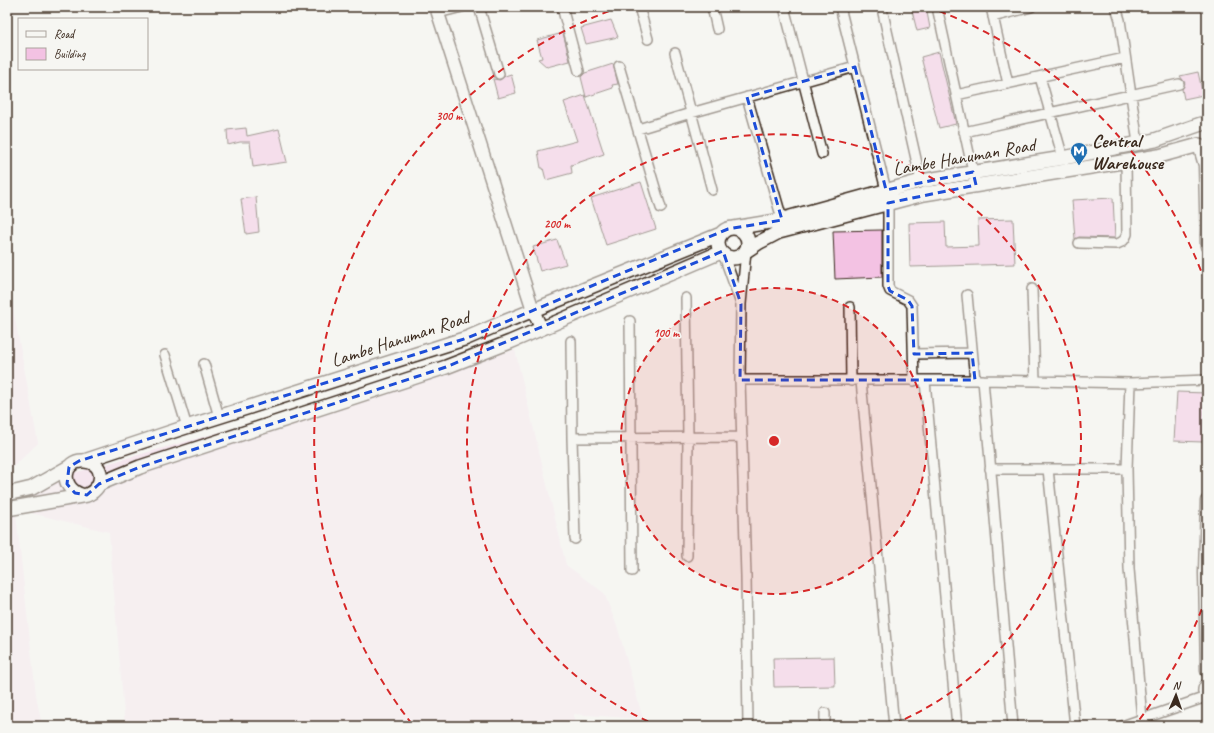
<svg xmlns="http://www.w3.org/2000/svg" width="1214" height="733" viewBox="0 0 1214 733" font-family="Caveat,sans-serif">
<style>
.built{fill:#f5e6ee}
.building{fill:#f3c2e3;stroke:#3b2a1e}
.lines{fill:none;stroke-linecap:round;stroke-linejoin:round}
.minor-casing{stroke:#3b2a1e;stroke-width:12}
.tertiary-casing{stroke:#3b2a1e;stroke-width:15}
.secondary-casing{stroke:#3b2a1e;stroke-width:16}
.minor{stroke:#f6f6f2;stroke-width:9}
.tertiary{stroke:#f6f6f2;stroke-width:12}
.secondary{stroke:#f6f6f2;stroke-width:13}
.marked{fill:none;stroke:#1d4ed8;stroke-width:3;stroke-dasharray:8 5;stroke-linejoin:round}
.ring{fill:none;stroke:#d62828;stroke-width:2;stroke-dasharray:7 5}
.labels{text-anchor:middle;stroke-width:3.5;stroke-linejoin:round;paint-order:stroke}
.poi-label{font-size:19px;font-weight:bold;fill:#3b2a1e;stroke:#f6f6f2;text-anchor:start}
.street-label{font-size:19px;fill:#3b2a1e;stroke:#f6f6f2}
.centre{fill:#d62828;stroke:#f6f6f2;stroke-width:2}
.ring-label{font-size:12px;text-anchor:middle;font-weight:bold;fill:#d62828;stroke:#f6f6f2;stroke-width:3.5;stroke-linejoin:round;paint-order:stroke}
</style>
<rect width="100%" height="100%" fill="#f6f6f2"/>
<filter id="ink" filterUnits="userSpaceOnUse"><feTurbulence type="fractalNoise" baseFrequency=".025" numOctaves="2"/><feDisplacementMap in="SourceGraphic" scale="8" xChannelSelector="R" yChannelSelector="G"/><feConvolveMatrix kernelMatrix="1 2 1 2 8 2 1 2 1" color-interpolation-filters="sRGB"/></filter>
<g filter="url(#ink)">
<path class="built" d="M7,276L38,443L11,469L36,695L42,726H7Z
M515,350L566,565L604,593L618,629L643,719L574,714V726H125L109,532L31,513L27,486Z"/>
<path class="building" d="M911,7H926L930,28L917,31Z
M611,20L618,37L586,44L581,28Z
M563,33L570,61L547,67L538,59L542,58L537,40Z
M939,52L956,124L939,128L921,57Z
M613,64L618,84L612,85L613,88L586,97L581,77L585,73Z
M1198,72L1203,95L1184,99L1182,89L1185,83L1180,76Z
M511,74L516,93L498,98L493,79L500,80L505,76Z
M585,95L604,154L571,165L572,173L546,180L543,168H541L538,151L577,141L564,102Z
M246,128L247,136L279,129L287,162L253,167L250,142H240L228,145L227,130Z
M641,182L656,229L606,245L591,198Z
M256,197L259,232L246,234L241,199Z
M1113,198L1115,238L1079,237L1075,239L1072,200Z
M1013,219L1015,264L910,267L909,223L945,222L946,247L979,246L978,220Z
M882,230V277L835,279L833,231Z
M557,240L566,264L540,271L533,247Z
M1177,392L1206,393L1203,442L1174,441Z
M834,657L835,686L774,687L773,658Z"/>
<g class="lines">
<defs>
<path id="minor" d="M479,7L499,74
M562,7L579,71
M639,7L648,39
M712,7L717,29
M784,7L822,154
M840,7L886,190
M937,7L976,185
M991,7L1008,84
M1116,7L1120,20L1138,143
M438,13L462,7
M883,13L921,181
M993,17L1031,7
M675,53L712,190
M619,66L661,208
M1040,77L1063,158
M956,95L1125,58
M747,97L782,219
M638,129L691,113L855,67
M964,132L1179,84
M888,203V286L890,291L908,300L912,306L914,381
M1079,243L1117,244C1123,242 1125,240 1127,234L1126,161
M724,256L741,304L746,251
M1032,289L1035,381
M967,295L975,380
M686,298L688,437L687,556
M741,304L740,380L746,576L748,726
M850,307L851,381
M630,321L632,571
M571,341L572,438L575,539
M914,354L972,353
M165,355L187,427
M204,364L219,417
M740,380H983L1130,383L1207,380
M983,380L1013,726
M861,381L894,726
M925,381L957,726
M1130,383L1127,469L1129,569L1142,719
M572,438L742,437
M990,469H1127
M1048,469L1075,726
M825,713V726
M1122,726L1206,697"/>
<path id="tertiary" d="M436,7L533,310L541,328
M1199,145L1205,165L1207,246
M1207,501L1205,573L1207,671
M1207,685C1203,689 1204,694 1207,698"/>
<path id="secondary" d="M718 243a15 15 0 1 1 30 0a15 15 0 1 1-30 0Z
M734,228L776,221L921,181L1063,158L1155,140L1201,124
M746,251L758,243L779,232L924,194L1159,156L1199,145
M84,461L180,429L467,338L504,322L721,234
M99,484L140,467L446,367L510,342L721,252
M7,494L32,488L69,467
M7,509L87,495C106,487 105,462 84,461C64,459 58,487 81,495"/>
</defs>
<use href="#minor" class="minor-casing"/>
<use href="#tertiary" class="tertiary-casing"/>
<use href="#secondary" class="secondary-casing"/>
<use href="#minor" class="minor"/>
<use href="#tertiary" class="tertiary"/>
<use href="#secondary" class="secondary"/>
</g>
</g>
<path d="M0 0H1214V733H0ZM855,67L886,190L973,172L976,185L888,203V286L890,291L908,300L912,306L914,354L972,353L975,380H740L741,304L723,251L446,367L140,467L99,484L87,495L75,493L67,484L69,467L79,461L467,338L728,229L782,220L747,97Z" fill="#f6f6f2" fill-opacity=".55" fill-rule="evenodd"/>
<path class="marked" d="M855,67L886,190L973,172L976,185L888,203V286L890,291L908,300L912,306L914,354L972,353L975,380H740L741,304L723,251L446,367L140,467L99,484L87,495L75,493L67,484L69,467L79,461L467,338L728,229L782,220L747,97Z"/>
<circle cx="774" cy="441" r="153" fill="#d62828" fill-opacity=".12"/>
<g class="ring">
<circle cx="774" cy="441" r="153"/>
<path d="M659 726A307 307 0 1 1 889 726"/>
<path d="M1206 598A460 460 0 0 1 1136 724M412 724A460 460 0 0 1 620 7M928 7A460 460 0 0 1 1206 284"/>
</g>
<defs>
<symbol id="metro-pin" viewBox="-11 -11 22 30"><path d="M0 17L-7.5 6A9.5 9.5 0 1 1 7.5 6Z" fill="#1f6fb2" stroke="#f6f6f2"/><path d="M-5.5 5V-5H-3L0 0L3-5H5.5V5H3V-.5L0 4L-3-.5V5Z" fill="#fff"/></symbol>
</defs>
<g fill-rule="evenodd">
<use href="#metro-pin" x="1069" y="141" width="20" height="27"/>
</g>
<g class="labels">
<g class="poi-label">
<text x="1092" y="147">Central<tspan x="1092" dy="22">Warehouse</tspan></text>
</g>
<g class="street-label">
<text transform="translate(964 156) rotate(-10)" y="7">Lambe Hanuman Road</text>
<text transform="translate(400 338) rotate(-18)" y="7">Lambe Hanuman Road</text>
</g>
</g>
<circle cx="774" cy="441" r="6" class="centre"/>
<g class="ring-label">
<text x="449" y="120">300 m</text>
<text x="557" y="228">200 m</text>
<text x="666" y="337">100 m</text>
</g>
<rect width="1214" height="733" fill="none" stroke="#f6f6f2" stroke-width="24"/>
<rect x="12" y="12" width="1190" height="709" fill="none" stroke="#3b2a1e" stroke-width="1.5" filter="url(#ink)"/>
<rect x="18" y="18" width="130" height="52" fill="#f6f6f2" stroke="#aba49d"/>
<rect x="26" y="31" width="20" height="6" fill="#f6f6f2" stroke="#aba49d"/>
<text x="54" y="38" font-size="12" fill="#3b2a1e">Road</text>
<rect x="26" y="48" width="20" height="12" fill="#f3c2e3" stroke="#aba49d"/>
<text x="54" y="58" font-size="12" fill="#3b2a1e">Building</text>
<g transform="translate(1176 695) rotate(2)" stroke="#f6f6f2" stroke-width="3" paint-order="stroke">
<path d="M0-3L7 15L0 10L-7 15Z" fill="#3b2a1e"/>
<text y="-6" font-size="11" font-weight="bold" text-anchor="middle" fill="#3b2a1e">N</text>
</g>
</svg>
